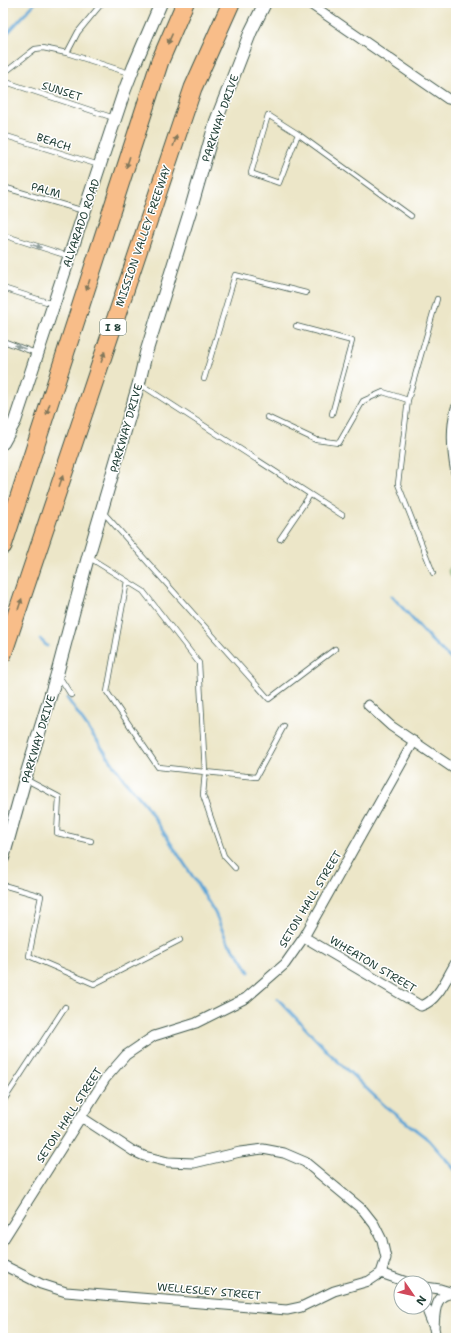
<svg xmlns="http://www.w3.org/2000/svg" width="459" height="1341" viewBox="0 0 459 1341" font-family="'Shantell Sans',sans-serif">
<style>
.green{fill:#a3d686;stroke:#618a5d}
.lines{fill:none;stroke-linecap:round;stroke-linejoin:round}
.stream{stroke:#5fa5d5;stroke-width:3}
.service-casing{stroke:#3e564a;stroke-width:6}
.minor-casing{stroke:#3e564a;stroke-width:11}
.tertiary-casing{stroke:#3e564a;stroke-width:14}
.motorway-casing{stroke:#3e564a;stroke-width:19}
.service{stroke:#fff;stroke-width:4.5}
.minor{stroke:#fff;stroke-width:9}
.tertiary{stroke:#fff;stroke-width:12}
.motorway{stroke:#f8bd89;stroke-width:17}
.oneway{fill:#81775a}
.oneway2{fill:#8f9e9a}
.labels{text-anchor:middle;stroke-width:3;stroke-linejoin:round;paint-order:stroke}
.shield{fill:#fff;stroke:#627771;stroke-width:1}
.shield-label{font-size:10px;font-weight:bold;fill:#1f3d34}
.street-label{font-size:11px;fill:#1f3d34;stroke:#fff}
</style>
<rect width="100%" height="100%" fill="#fff"/>
<filter id="ink" filterUnits="userSpaceOnUse"><feTurbulence type="fractalNoise" baseFrequency=".025" numOctaves="2"/><feDisplacementMap in="SourceGraphic" scale="8" xChannelSelector="R" yChannelSelector="G"/><feConvolveMatrix kernelMatrix="1 2 1 2 8 2 1 2 1" color-interpolation-filters="sRGB"/></filter>
<filter id="wash" filterUnits="userSpaceOnUse"><feTurbulence type="fractalNoise" baseFrequency=".012" numOctaves="4" result="noise"/><feDisplacementMap in="SourceGraphic" scale="16" xChannelSelector="R" yChannelSelector="G"/><feGaussianBlur stdDeviation="0.9" result="paint"/><feColorMatrix in="noise" values="0 0 0 0 0 0 0 0 0 0 0 0 0 0 0 0 0 1.4 0 .05"/><feComposite in="paint" operator="in"/></filter>
<g filter="url(#wash)">
<rect width="100%" height="100%" fill="#ece6c8"/>
<path class="green" d="M456,559V584L448,571Z"/>
<g class="lines">
<path class="stream" d="M3,38L35,3
M392,596L433,642L456,664
M40,639L47,646
M67,698L123,778L145,804L195,880L215,913L227,941L241,958L249,972
M278,999L328,1052L385,1106L429,1140L456,1171"/>
</g>
</g>
<g filter="url(#ink)">
<g class="lines">
<defs>
<path id="service" d="M67,53L78,32L102,3
M3,74L31,52L35,49L43,48L67,53L129,73
M3,81L114,118
M298,134L279,183L251,173L268,115L298,134L411,216
M3,135L99,165
M3,187L84,211
M3,235L68,256
M3,288L53,304
M296,326L352,341L332,414
M3,341L36,353
M204,379L235,275L306,293
M140,384L342,515
M408,400L398,484L433,573
M267,417L316,440L339,443L363,401L383,392L408,400L437,299
M103,512L269,699L335,649
M280,539L310,495
M90,558L143,591L199,663L205,772L256,777L284,726
M127,581L107,692L158,767L205,772L203,795L224,856L235,868
M59,676L71,695
M25,779L59,797L57,833L91,841
M3,885L41,896L29,956L94,984L180,940
M3,1100H4L65,1007"/>
<path id="minor" d="M309,3L448,99L456,101
M456,408C450,429 452,452 456,473
M368,705L391,726L456,770
M304,937L421,1006C438,1001 447,977 456,962
M81,1117L133,1151L144,1156L168,1162L194,1163L240,1152L263,1149L284,1153L305,1162L363,1210L374,1224L382,1240L386,1258L381,1273
M3,1240L105,1079L126,1055L154,1036L196,1023L246,998L285,964L304,937L414,741
M3,1265L41,1284L66,1292L287,1310L301,1307L334,1291L369,1281L381,1273L409,1283
M425,1287L440,1289L453,1293
M425,1305L434,1328L436,1338
M434,1328C435,1313 434,1291 456,1294"/>
<path id="tertiary" d="M3,443L15,421L124,92L134,66L161,3
M3,858L25,779L57,674L88,557L139,383L146,353L192,205L216,121L251,31L265,3"/>
<path id="motorway" d="M3,546L160,61L185,3
M3,654L193,88L231,3"/>
</defs>
<use href="#service" class="service-casing"/>
<use href="#minor" class="minor-casing"/>
<use href="#tertiary" class="tertiary-casing"/>
<use href="#motorway" class="motorway-casing"/>
<use href="#service" class="service"/>
<use href="#minor" class="minor"/>
<use href="#tertiary" class="tertiary"/>
<use href="#motorway" class="motorway"/>
</g>
<defs><path id="oneway-solid" d="M-6-.8H1V-3.2L6.5 0L1 3.2V.8H-6Z"/></defs>
<g class="oneway">
<use href="#oneway-solid" transform="translate(170 39) rotate(114)"/>
<use href="#oneway-solid" transform="translate(175 141) rotate(-71)"/>
<use href="#oneway-solid" transform="translate(128 162) rotate(108)"/>
<use href="#oneway-solid" transform="translate(88 285) rotate(108)"/>
<use href="#oneway-solid" transform="translate(103 357) rotate(-71)"/>
<use href="#oneway-solid" transform="translate(48 409) rotate(108)"/>
<use href="#oneway-solid" transform="translate(61 481) rotate(-71)"/>
<use href="#oneway-solid" transform="translate(20 604) rotate(-71)"/>
</g>
<g class="oneway2">
<use href="#oneway-solid" transform="translate(36 246) rotate(18)"/>
<use href="#oneway-solid" transform="translate(20 347) rotate(-161)"/>
</g>
</g>
<g class="labels">
<rect class="shield" x="100" y="319" width="26" height="16" rx="3"/>
<g class="shield-label">
<text x="113" y="331">I 8</text>
</g>
<g class="street-label">
<text transform="translate(62 91) rotate(18)" y="4">SUNSET</text>
<text transform="translate(220 118) rotate(-71)" y="4">PARKWAY DRIVE</text>
<text transform="translate(54 142) rotate(18)" y="4">BEACH</text>
<text transform="translate(46 190) rotate(16)" y="4">PALM</text>
<text transform="translate(81 223) rotate(-71)" y="4">ALVARADO ROAD</text>
<text transform="translate(143 236) rotate(-71)" y="4">MISSION VALLEY FREEWAY</text>
<text transform="translate(126 428) rotate(-74)" y="4">PARKWAY DRIVE</text>
<text transform="translate(38 739) rotate(-73)" y="4">PARKWAY DRIVE</text>
<text transform="translate(310 899) rotate(-59)" y="4">SETON HALL STREET</text>
<text transform="translate(373 964) rotate(31)" y="4">WHEATON STREET</text>
<text transform="translate(69 1115) rotate(-57)" y="4">SETON HALL STREET</text>
<text transform="translate(209 1291) rotate(5)" y="4">WELLESLEY STREET</text>
</g>
</g>
<rect width="459" height="1341" fill="none" stroke="#fff" stroke-width="16"/>
<g transform="translate(413 1295) rotate(124)"><circle r="19" fill="#ffffff" stroke="#a5b1ae"/>
<path d="M0-3L7 15L0 10L-7 15Z" fill="#d1495b"/>
<text y="-6" font-size="11" font-weight="bold" text-anchor="middle" fill="#1f3d34">N</text>
</g>
</svg>
